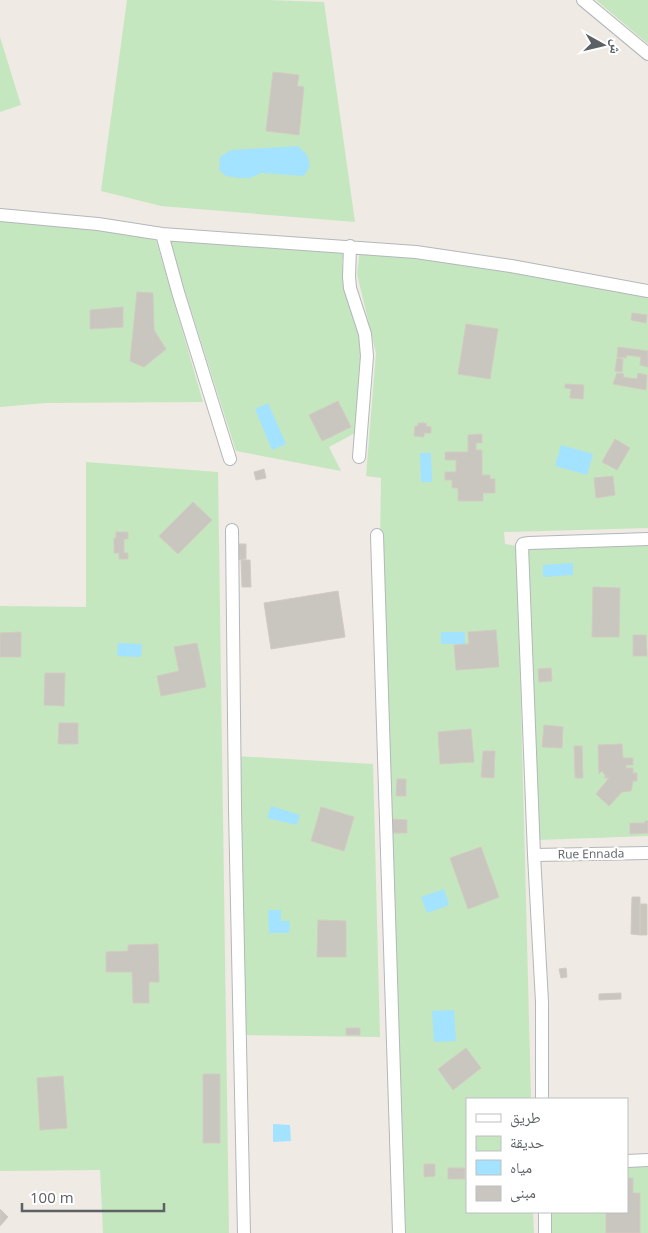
<svg xmlns="http://www.w3.org/2000/svg" width="648" height="1233" viewBox="0 0 648 1233" font-family="'Open Sans','Noto Naskh Arabic',sans-serif">
<style>
.green{fill:#c4e7bf}
.water{fill:#a3e3ff}
.building{fill:#c9c5bf;stroke:#d3cbc1}
.lines{fill:none;stroke-linecap:round;stroke-linejoin:round}
.minor-casing{stroke:#b4b7bb;stroke-width:14}
.minor{stroke:#fff;stroke-width:12}
.labels{text-anchor:middle;stroke-width:4.5;stroke-linejoin:round;paint-order:stroke}
.street-label{font-size:12px;fill:#5b6164;stroke:#fff}
</style>
<rect width="100%" height="100%" fill="#efeae3"/>
<path class="green" d="M127,0H268L324,2L355,222L161,206L101,191Z
M596,0H648V44Z
M0,37L21,105L0,112Z
M0,215L155,236L203,402L45,403L0,407Z
M168,238L345,250L342,261L344,284L362,346L355,433L329,447L341,471L236,451Z
M360,250L451,259L648,295V528L504,532L505,544L517,546L531,1099H467V1212H533L534,1233H400L380,552L381,478L366,476L376,353L357,274Z
M86,462L218,472L229,1233H103L100,1170L0,1171V606L86,607Z
M648,543V836L538,840L527,544Z
M236,756L373,764L380,1037L242,1035Z
M648,1161V1233H549V1212H627V1162Z"/>
<path class="water" d="M298,146L307,155L310,166L304,176L261,173L250,178H239L226,176L219,170L220,157L231,150Z
M268,403L286,444L272,450L255,409Z
M561,445L593,454L587,475L555,466Z
M420,453H431L432,482H421Z
M573,563V575L543,577V565Z
M441,632H465V644H441Z
M118,643L142,644L141,657L117,656Z
M271,806L300,815L297,825L267,818Z
M444,889L449,905L427,913L421,897Z
M268,910H281V921H290L289,933H269Z
M454,1010L456,1041L434,1042L432,1011Z
M273,1124L290,1125L291,1141L273,1142Z"/>
<path class="building" d="M273,72L299,75L297,86L304,87L299,135L266,131Z
M137,292L153,293L154,330L166,349L144,367L130,361Z
M123,307V327L90,329V310Z
M632,313L647,315L646,323L631,320Z
M466,324L498,329L490,379L458,374Z
M618,347L648,351V367L640,365L641,357L627,355L626,358L617,357Z
M617,358L623,359L622,372L615,371Z
M617,373L624,374L623,377L637,379L638,373L647,375L646,390L613,384Z
M565,384L584,385L583,399L570,398L571,389L565,388Z
M338,401L351,427L322,441L309,415Z
M418,423H426V426L431,427V433H424V437L414,436L415,426H418Z
M482,434V443H476V450H482V475H490V479H495V493H483V501H458V488H452V480H445V472H456V460H445V452H468V435Z
M615,439L630,448L617,470L602,462Z
M264,469L266,478L256,480L254,472Z
M613,476L615,495L596,498L594,478Z
M193,502L212,520L178,554L159,536Z
M116,532H128V539H124V553H128V559H119V553H114V538H116Z
M236,544H246V559L236,560Z
M241,560H250L251,587H242Z
M593,587L620,588L619,637H592Z
M338,591L345,637L271,649L264,603Z
M496,630L499,667L456,670L454,645L469,644L468,632Z
M21,632V657H0V633Z
M633,635H646L647,656H633Z
M197,643L206,687L161,696L157,676L179,671L174,647Z
M551,668L552,681L539,682L538,669Z
M45,673H65L64,706L44,705Z
M59,723H78V744H58Z
M544,725L563,727L562,748L542,747Z
M471,729L474,762L440,764L438,732Z
M622,744L623,758H633V765H626V768H633V773H637V781H633L631,791L622,792L609,806L596,794L609,778H605V774H604L602,771L599,774L598,745Z
M574,746H582L583,778H575Z
M483,751H495L494,778L481,777Z
M397,779H406V796H396Z
M321,807L354,817L344,851L311,841Z
M392,819L407,820V833H391Z
M645,821H648V833L630,834V823H645Z
M481,847L499,897L468,909L450,858Z
M632,897H640V935L631,934Z
M640,904H647V935H640Z
M318,920L346,921V957H317Z
M158,944L159,982H149V1003H133L132,972H106V952L128,951V945Z
M566,968L567,977L561,978L559,969Z
M621,993V999L599,1000V994Z
M346,1028H360V1035H346Z
M466,1048L481,1068L453,1090L438,1069Z
M203,1074H220V1143H203Z
M63,1076L67,1128L40,1130L37,1078Z
M424,1164H435V1176L424,1177Z
M448,1168H465V1179H448Z
M627,1178H633V1193H640V1233H606V1212H627Z
M0,1209L8,1217L0,1226Z"/>
<g class="lines">
<defs>
<path id="minor" d="M583,0L648,54
M0,215L98,224L162,234L416,252L511,266L648,291
M162,234L178,292L230,459
M350,246L349,277L350,288L365,334L367,356L359,457
M232,530L235,809L244,1233
M377,535L399,1233
M534,855L648,853
M542,1099V1002L534,855L522,546L523,544L529,543L648,539
M627,1161L648,1160
M545,1212V1233"/>
</defs>
<use href="#minor" class="minor-casing"/>
<use href="#minor" class="minor"/>
</g>
<g class="labels">
<g class="street-label">
<text transform="translate(591 854) rotate(-1)" y="4">Rue Ennada</text>
</g>
</g>
<rect x="466" y="1098" width="162" height="115" fill="#ffffff" stroke="#bdc0c1"/>
<rect x="476" y="1114" width="25" height="8" fill="#ffffff" stroke="#bdc0c1"/>
<text x="510" y="1123" font-size="15" fill="#5b6164">طريق</text>
<rect x="476" y="1136" width="25" height="15" fill="#c4e7bf" stroke="#bdc0c1"/>
<text x="510" y="1148" font-size="15" fill="#5b6164">حديقة</text>
<rect x="476" y="1160" width="25" height="15" fill="#a3e3ff" stroke="#bdc0c1"/>
<text x="510" y="1173" font-size="15" fill="#5b6164">مياه</text>
<rect x="476" y="1186" width="25" height="15" fill="#c9c5bf" stroke="#bdc0c1"/>
<text x="510" y="1198" font-size="15" fill="#5b6164">مبنى</text>
<g transform="translate(603 45) rotate(98)" stroke="#ffffff" stroke-width="4" paint-order="stroke">
<path d="M0-4L9 19L0 12L-9 19Z" fill="#5b6164"/>
<text y="-8" font-size="14" font-weight="bold" text-anchor="middle" fill="#5b6164">ش</text>
</g>
<path d="M22 1203v8h142v-8" fill="none" stroke="#5b6164" stroke-width="2.5"/>
<text x="30" y="1203" font-size="15" fill="#5b6164" stroke="#ffffff" stroke-width="4" paint-order="stroke">100 m</text>
</svg>
